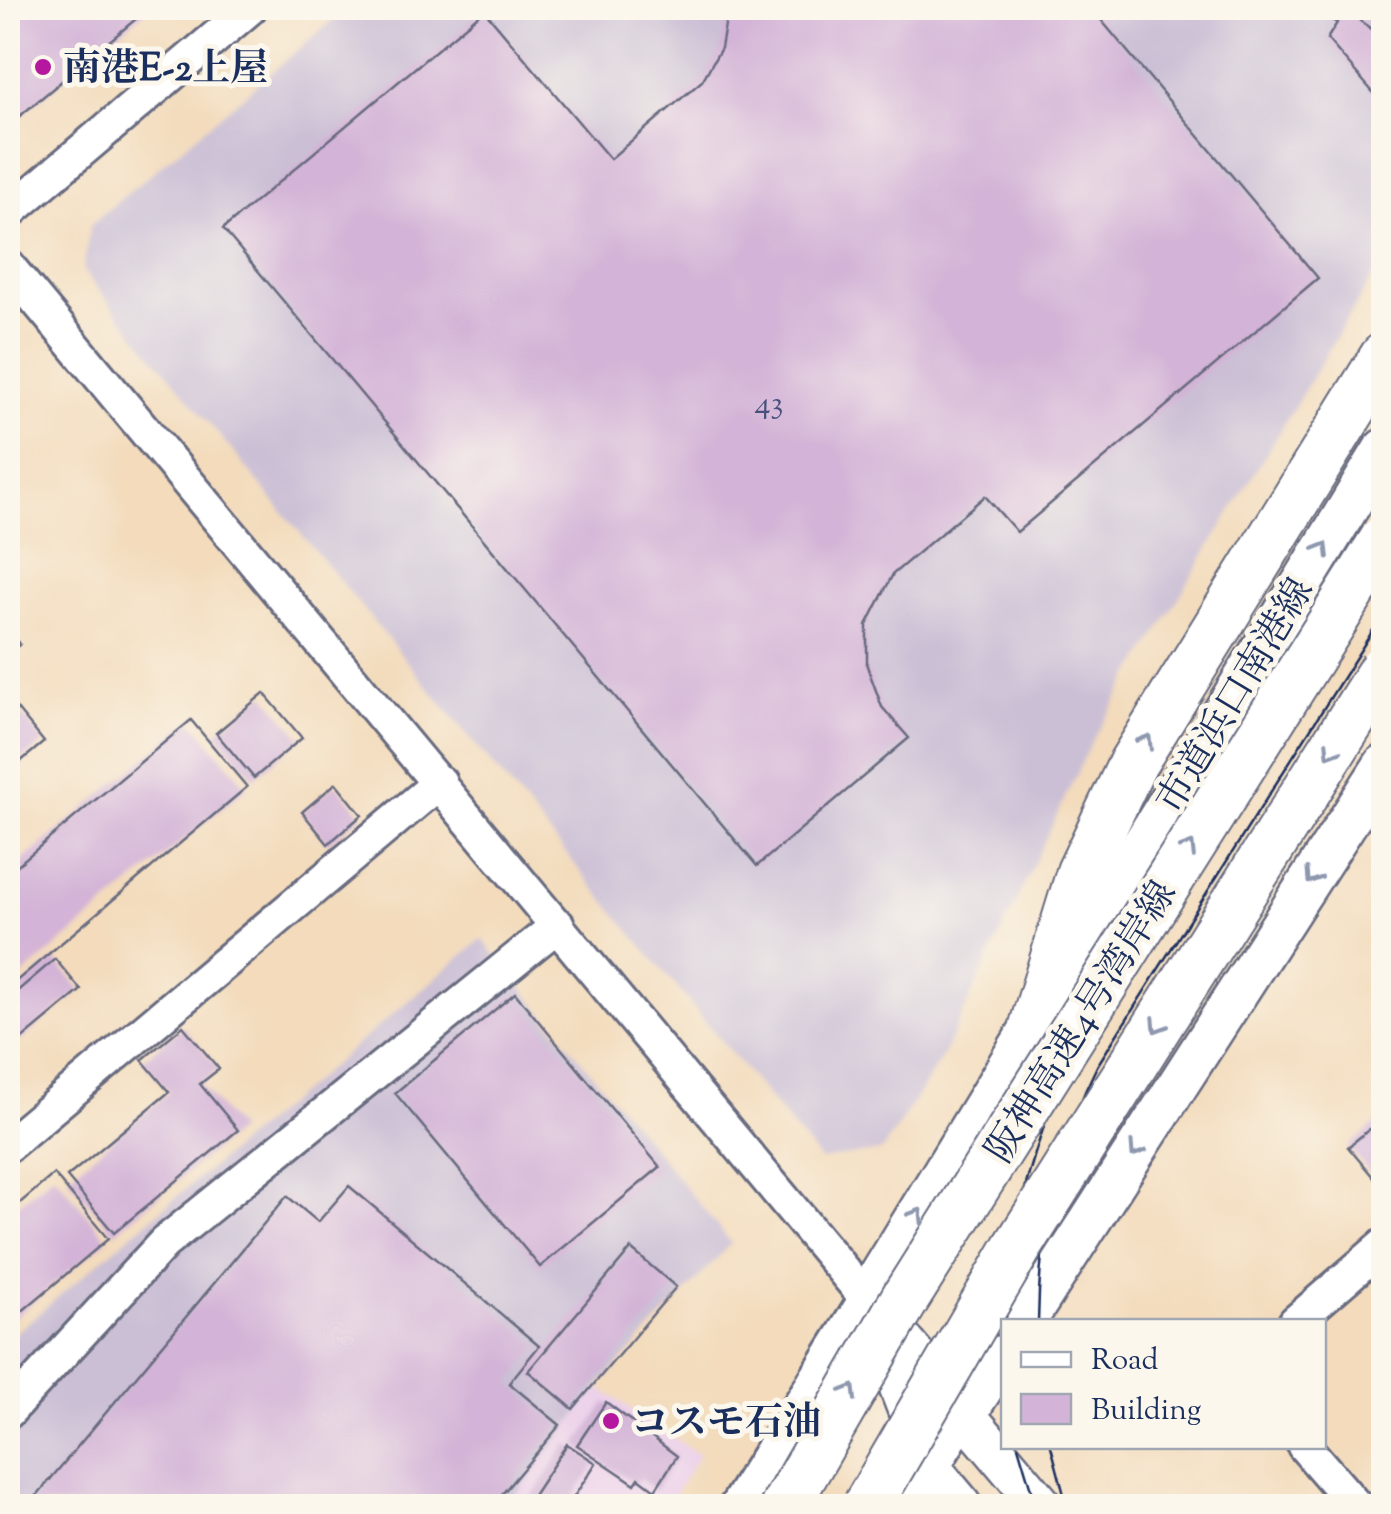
<svg xmlns="http://www.w3.org/2000/svg" width="1391" height="1514" viewBox="0 0 1391 1514" font-family="'Sorts Mill Goudy','Noto Serif JP',serif">
<style>
.built{fill:#ecd1ea}
.industrial{fill:#cbbfd5}
.building{fill:#d3b3d7}
.lines{fill:none;stroke-linecap:round;stroke-linejoin:round}
.minor-casing{stroke:#676b7f;stroke-width:38}
.major-casing{stroke:#676b7f;stroke-width:45}
.highway-casing{stroke:#676b7f;stroke-width:52}
.minor{stroke:#fff;stroke-width:32}
.major{stroke:#fff;stroke-width:40}
.highway{stroke:#fff;stroke-width:48}
.tram{stroke:#1b2f5e;stroke-width:2.5}
.highway-bridge-casing{stroke:#676b7f;stroke-width:52;stroke-linecap:butt}
.highway-bridge{stroke:#fff;stroke-width:48}
.oneway{stroke:#8d97ae}
.poi-dot{fill:#b5179e;stroke:#fbf7ec;stroke-width:4}
.labels{text-anchor:middle;stroke-width:10;stroke-linejoin:round;paint-order:stroke}
.number-label{font-size:32px;fill:#49507c}
.poi-label{font-size:38px;font-weight:bold;fill:#1b2f5e;stroke:#fbf7ec;text-anchor:start}
.street-label{font-size:38px;fill:#1b2f5e;stroke:#fbf7ec}
</style>
<rect width="100%" height="100%" fill="#fbf7ec"/>
<filter id="ink" filterUnits="userSpaceOnUse"><feTurbulence type="fractalNoise" baseFrequency=".01" numOctaves="2"/><feDisplacementMap in="SourceGraphic" scale="20" xChannelSelector="R" yChannelSelector="G"/><feConvolveMatrix kernelMatrix="1 2 1 2 8 2 1 2 1" color-interpolation-filters="sRGB"/></filter>
<filter id="wash" filterUnits="userSpaceOnUse"><feTurbulence type="fractalNoise" baseFrequency=".0048" numOctaves="4" result="noise"/><feDisplacementMap in="SourceGraphic" scale="40" xChannelSelector="R" yChannelSelector="G"/><feGaussianBlur stdDeviation="2.25" result="paint"/><feColorMatrix in="noise" values="0 0 0 0 0 0 0 0 0 0 0 0 0 0 0 0 0 1.4 0 .05"/><feComposite in="paint" operator="in"/></filter>
<g filter="url(#wash)">
<rect width="100%" height="100%" fill="#f3dbbc"/>
<path class="built" d="M598,1387L699,1455L667,1506H507Z"/>
<path class="industrial" d="M348,8H1383V260L1091,743L942,1057L882,1151L820,1160L83,271L90,225Z
M482,939L731,1243L598,1387L507,1506H8V1339Z"/>
<g id="blocks">
<path class="building" d="M8,8H149L8,126Z
M728,8H1091L1318,278L1017,532L985,496L893,574L867,625V666L882,707L909,738L757,866L223,229L484,10L610,159L702,81L721,48Z
M1312,8L1367,10L1360,21L1384,38V105L1327,39L1337,23Z
M8,629L20,644L8,655Z
M264,693L302,738L254,778L216,733Z
M8,698L44,742L8,772Z
M191,720L247,787L8,988V873Z
M336,783L362,815L328,844L302,812Z
M55,959L81,990L20,1041L8,1025V999Z
M515,993L660,1167L540,1267L395,1093Z
M183,1026L219,1069L200,1084L238,1130L114,1233L67,1177L169,1092L142,1060Z
M1384,1117V1190L1348,1147Z
M54,1174L108,1239L8,1323V1213Z
M349,1186L539,1346L509,1383L560,1425L492,1506H28L287,1196L318,1222Z
M631,1249L676,1287L573,1409L528,1371Z
M606,1402L677,1456L655,1490L639,1478L635,1484L577,1445Z
M567,1444L596,1463L568,1506H526Z"/>
</g>
</g>
<g filter="url(#ink)">
<use href="#blocks" fill-opacity="0" stroke="#676b7f" stroke-width="2.5"/>
<g class="lines">
<defs>
<path id="minor" d="M8,213L250,8
M8,266L866,1298L736,1506
M8,1145L440,782
M1295,1322L1384,1245
M8,1412L164,1243L558,925
M1304,1446L1356,1506
M909,1506L965,1415"/>
<path id="major" d="M866,1298L1384,449
M872,1305L1042,1506
M1025,1322L1384,765
M876,1326L931,1469L962,1506
M965,1415L1004,1355"/>
<path id="highway" d="M1034,1026L1081,872L1133,763L1384,357"/>
</defs>
<use href="#minor" class="minor-casing"/>
<use href="#major" class="major-casing"/>
<use href="#highway" class="highway-casing"/>
<use href="#minor" class="minor"/>
<use href="#major" class="major"/>
<use href="#highway" class="highway"/>
<path class="tram" d="M1006,1322C1007,1247 1025,1176 1051,1107L1384,581
M1038,1322C1039,1231 1056,1147 1097,1066L1384,613
M1018,1446L1036,1506
M1051,1446L1067,1506"/>
<defs>
<path id="highway-bridge" d="M785,1506L906,1297L1384,540
M867,1506L1017,1248L1384,668"/>
</defs>
<use href="#highway-bridge" class="highway-bridge-casing"/>
<use href="#highway-bridge" class="highway-bridge"/>
</g>
<defs><path id="oneway-chevron" d="M-2-3.5L2.5 0L-2 3.5" fill="none" stroke-width="1.6" stroke-linecap="round" stroke-linejoin="round" transform="scale(2.5)"/></defs>
<g class="oneway">
<use href="#oneway-chevron" transform="translate(1323 549) rotate(-59)"/>
<use href="#oneway-chevron" transform="translate(1146 741) rotate(-59)"/>
<use href="#oneway-chevron" transform="translate(1331 751) rotate(122)"/>
<use href="#oneway-chevron" transform="translate(1189 848) rotate(-58)"/>
<use href="#oneway-chevron" transform="translate(1312 877) rotate(123)"/>
<use href="#oneway-chevron" transform="translate(1158 1026) rotate(122)"/>
<use href="#oneway-chevron" transform="translate(1136 1150) rotate(123)"/>
<use href="#oneway-chevron" transform="translate(917 1215) rotate(-58)"/>
<use href="#oneway-chevron" transform="translate(850 1391) rotate(-59)"/>
</g>
</g>
<g class="poi-dot">
<circle cx="43" cy="67" r="10"/>
<circle cx="611" cy="1421" r="10"/>
</g>
<g class="labels">
<g class="number-label">
<text x="769" y="413">43</text>
</g>
<g class="poi-label">
<text x="63" y="80">南港E-2上屋</text>
<text x="631" y="1434">コスモ石油</text>
</g>
<g class="street-label">
<text transform="translate(1234 695) rotate(-59)" y="13">市道浜口南港線</text>
<text transform="translate(1080 1021) rotate(-58)" y="13">阪神高速4号湾岸線</text>
</g>
</g>
<rect width="1391" height="1514" fill="none" stroke="#fbf7ec" stroke-width="40"/>
<rect x="1001" y="1319" width="325" height="130" fill="#fbf7ec" stroke="#a1a7b3" stroke-width="2.5"/>
<rect x="1021" y="1352" width="50" height="15" fill="#ffffff" stroke="#a1a7b3" stroke-width="2.5"/>
<text x="1091" y="1369" font-size="30" fill="#1b2f5e">Road</text>
<rect x="1021" y="1394" width="50" height="30" fill="#d3b3d7" stroke="#a1a7b3" stroke-width="2.5"/>
<text x="1091" y="1419" font-size="30" fill="#1b2f5e">Building</text>
</svg>
